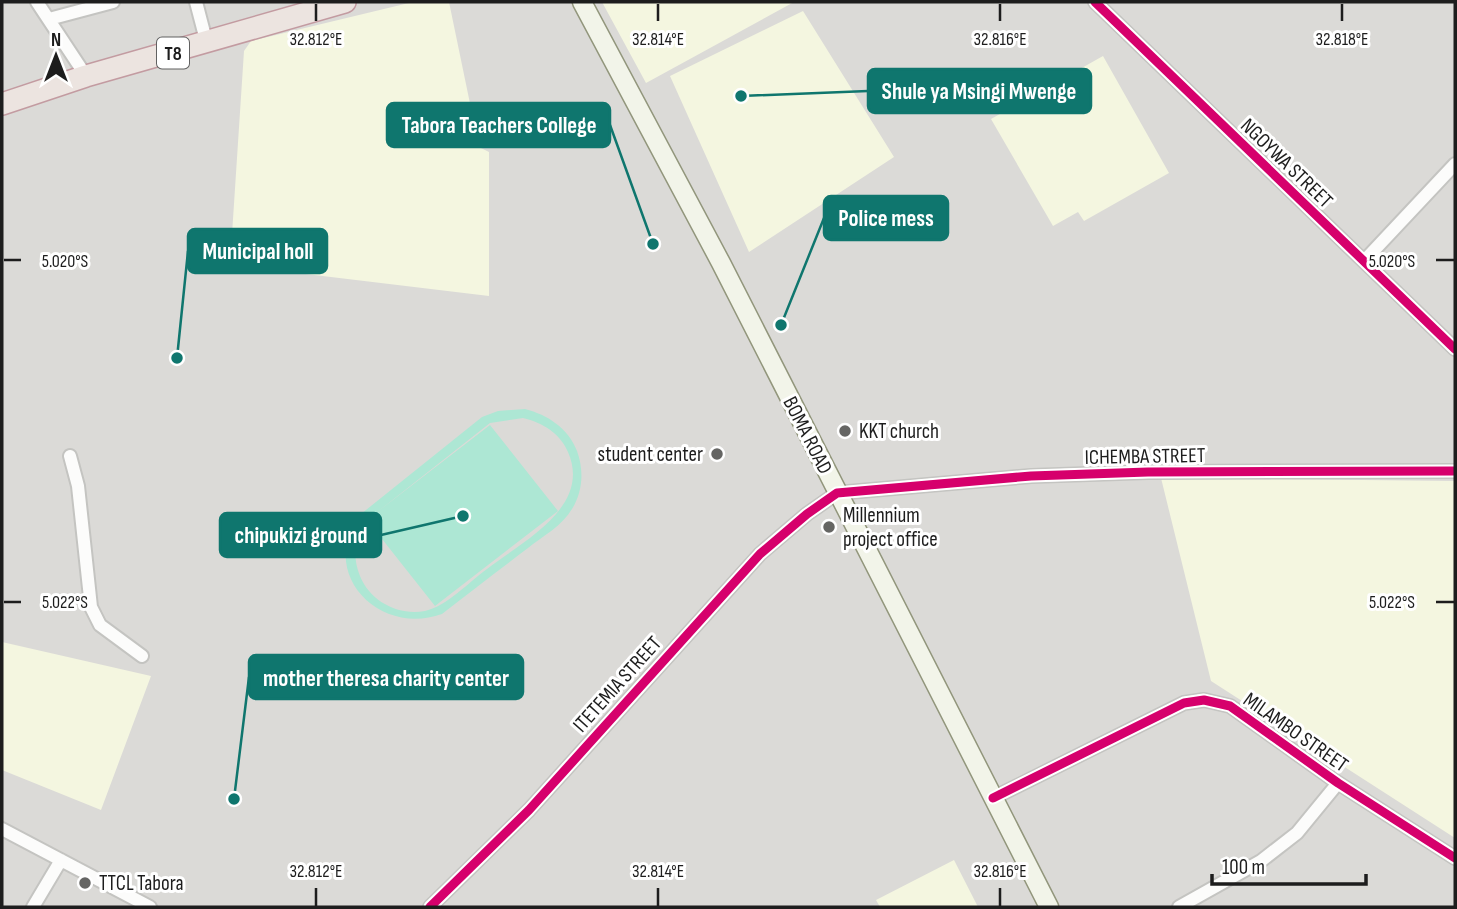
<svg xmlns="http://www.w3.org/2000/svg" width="1457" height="909" viewBox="0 0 1457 909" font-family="'Sofia Sans Condensed',sans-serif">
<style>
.residential{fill:#dbdad7}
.education{fill:#f4f6e0}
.pitch{fill:#ade7d4;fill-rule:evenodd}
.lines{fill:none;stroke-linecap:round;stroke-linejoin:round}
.minor-casing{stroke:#c4c4c1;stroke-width:16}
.secondary-casing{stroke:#92967c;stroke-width:21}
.trunk-casing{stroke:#c39ba1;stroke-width:24}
.minor{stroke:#fcfcfb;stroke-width:12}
.secondary{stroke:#f2f4e9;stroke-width:18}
.trunk{stroke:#ece4e0;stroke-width:21}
.cycleway-casing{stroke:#fff;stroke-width:13}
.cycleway{stroke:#d6006c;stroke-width:9}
.ticks{fill:none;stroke:#1d1d1d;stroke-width:2.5}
.poi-dot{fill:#656563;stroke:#fff;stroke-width:2.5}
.labels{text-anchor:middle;stroke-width:6;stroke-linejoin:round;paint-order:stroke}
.shield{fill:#fff;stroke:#616161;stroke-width:2}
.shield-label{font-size:19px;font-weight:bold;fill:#1d1d1d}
.street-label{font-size:21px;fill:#1d1d1d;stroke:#fff}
.poi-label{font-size:21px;fill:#1d1d1d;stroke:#fff;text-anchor:start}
.ticks-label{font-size:18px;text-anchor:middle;fill:#1d1d1d;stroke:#fff;stroke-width:6;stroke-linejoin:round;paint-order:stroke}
.leader{fill:none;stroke:#0f766e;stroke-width:2.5}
.callout-dot{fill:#0f766e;stroke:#fff;stroke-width:2.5}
.callout{fill:#0f766e;stroke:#0f766e;stroke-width:2.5}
.callout-label{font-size:23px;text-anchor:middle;font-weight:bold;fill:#fff}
</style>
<rect width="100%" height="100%" fill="#ecebe5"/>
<path class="residential" d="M2,2H1455V907H2Z"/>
<path class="education" d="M413,2H449L479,147L489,152V296L230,265L244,51L251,41Z
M602,2H794L646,83Z
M803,11L894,157L749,252L670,76Z
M1103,56L1169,173L1084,221L1078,212L1053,226L991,119Z
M1161,478L1455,481V838L1211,681Z
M2,642L151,676L101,810L2,770Z
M954,860L978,907H880L876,900Z"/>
<path class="pitch" d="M525,409C548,415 568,428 577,451C584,470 583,491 572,509C562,526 543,536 528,548C499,570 470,592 442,614C378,637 316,571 361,514L482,417L498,411ZM523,418C543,423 560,433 568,452C592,507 523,541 487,569C469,582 447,606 425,611C398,616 370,601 360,576C352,557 354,535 367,520L435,606L558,511L490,425L376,513L490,423Z"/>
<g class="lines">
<defs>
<path id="minor" d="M37,2L86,76
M196,2L207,44
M1095,2L1455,349
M49,19L113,2
M1364,261L1455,164
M70,456L78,486L91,607L100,625L142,656
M993,798L1184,703L1204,700L1230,706L1338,783L1455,858
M2,829L150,907
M33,907L61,860
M430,907L529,810L760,554L807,514L837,493L1031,476L1148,472L1455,471
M1179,907L1261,861L1297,833L1338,783"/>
<path id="secondary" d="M582,2L721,263L1049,907"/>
<path id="trunk" d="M2,104L86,76L345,2"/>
</defs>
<use href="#minor" class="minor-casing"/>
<use href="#secondary" class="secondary-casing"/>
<use href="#trunk" class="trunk-casing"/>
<use href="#minor" class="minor"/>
<use href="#secondary" class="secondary"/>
<use href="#trunk" class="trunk"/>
<defs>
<path id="cycleway" d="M1095,2L1455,349
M993,798L1184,703L1204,700L1230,706L1338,783L1455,858
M430,907L529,810L760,554L807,514L837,493L1031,476L1148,472L1455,471"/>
</defs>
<use href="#cycleway" class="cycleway-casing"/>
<use href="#cycleway" class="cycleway"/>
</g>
<path class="ticks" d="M316,4V21M658,4V21M1000,4V21M1342,4V21M4,260H21M1436,260H1454M4,602H21M1436,602H1454M316,888V906M658,888V906M1000,888V906"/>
<g class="poi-dot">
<circle cx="845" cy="431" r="7"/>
<circle cx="717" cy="454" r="7"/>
<circle cx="829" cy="527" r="7"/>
<circle cx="85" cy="883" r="7"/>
</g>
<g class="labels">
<rect class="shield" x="157" y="37.5" width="32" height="31" rx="5"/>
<g class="shield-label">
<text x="173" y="60">T8</text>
</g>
<g class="street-label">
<text transform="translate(1287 163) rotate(44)" y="7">NGOYWA STREET</text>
<text transform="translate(808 435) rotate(63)" y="7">BOMA ROAD</text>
<text transform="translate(1145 456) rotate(-1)" y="7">ICHEMBA STREET</text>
<text transform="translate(617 684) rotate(-48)" y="7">ITETEMIA STREET</text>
<text transform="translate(1296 732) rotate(35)" y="7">MILAMBO STREET</text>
</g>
<g class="poi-label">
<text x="859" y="438">KKT church</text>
<text x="703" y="461" text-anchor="end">student center</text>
<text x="843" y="522">Millennium<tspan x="843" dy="24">project office</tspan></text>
<text x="99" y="890">TTCL Tabora</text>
</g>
</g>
<g class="ticks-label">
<text x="316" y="45">32.812°E</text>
<text x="658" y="45">32.814°E</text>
<text x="1000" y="45">32.816°E</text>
<text x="1342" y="45">32.818°E</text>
<text x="65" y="267">5.020°S</text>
<text x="1392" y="267">5.020°S</text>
<text x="65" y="608">5.022°S</text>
<text x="1392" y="608">5.022°S</text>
<text x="316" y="877">32.812°E</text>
<text x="658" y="877">32.814°E</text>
<text x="1000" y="877">32.816°E</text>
</g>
<path class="leader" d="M741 96L868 91M653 244L610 125M781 325L824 218M177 358L188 251M463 516L381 535M234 799L249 677"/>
<g class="callout-dot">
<circle cx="741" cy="96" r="7"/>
<circle cx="653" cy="244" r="7"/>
<circle cx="781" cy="325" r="7"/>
<circle cx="177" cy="358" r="7"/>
<circle cx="463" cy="516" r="7"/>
<circle cx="234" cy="799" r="7"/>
</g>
<g class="callout">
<rect x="868" y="69" width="223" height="44" rx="7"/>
<rect x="387" y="103" width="223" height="44" rx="7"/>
<rect x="824" y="196" width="124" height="44" rx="7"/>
<rect x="188" y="229" width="139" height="44" rx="7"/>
<rect x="220" y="513" width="161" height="44" rx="7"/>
<rect x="249" y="655" width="274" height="44" rx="7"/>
</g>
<g class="callout-label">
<text x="979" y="99">Shule ya Msingi Mwenge</text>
<text x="499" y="133">Tabora Teachers College</text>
<text x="886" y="226">Police mess</text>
<text x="258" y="259">Municipal holl</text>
<text x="301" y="543">chipukizi ground</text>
<text x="386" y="686">mother theresa charity center</text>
</g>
<rect width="1457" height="909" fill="none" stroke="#1d1d1d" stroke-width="7"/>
<g transform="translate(56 56)" stroke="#ffffff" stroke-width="5" paint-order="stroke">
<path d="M0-5L12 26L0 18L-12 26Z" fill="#1d1d1d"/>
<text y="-10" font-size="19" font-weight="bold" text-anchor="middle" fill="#1d1d1d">N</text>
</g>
<path d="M1212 874v10h154v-10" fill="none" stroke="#1d1d1d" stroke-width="3.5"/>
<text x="1222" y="874" font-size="21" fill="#1d1d1d" stroke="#ffffff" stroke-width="5" paint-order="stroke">100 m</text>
</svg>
